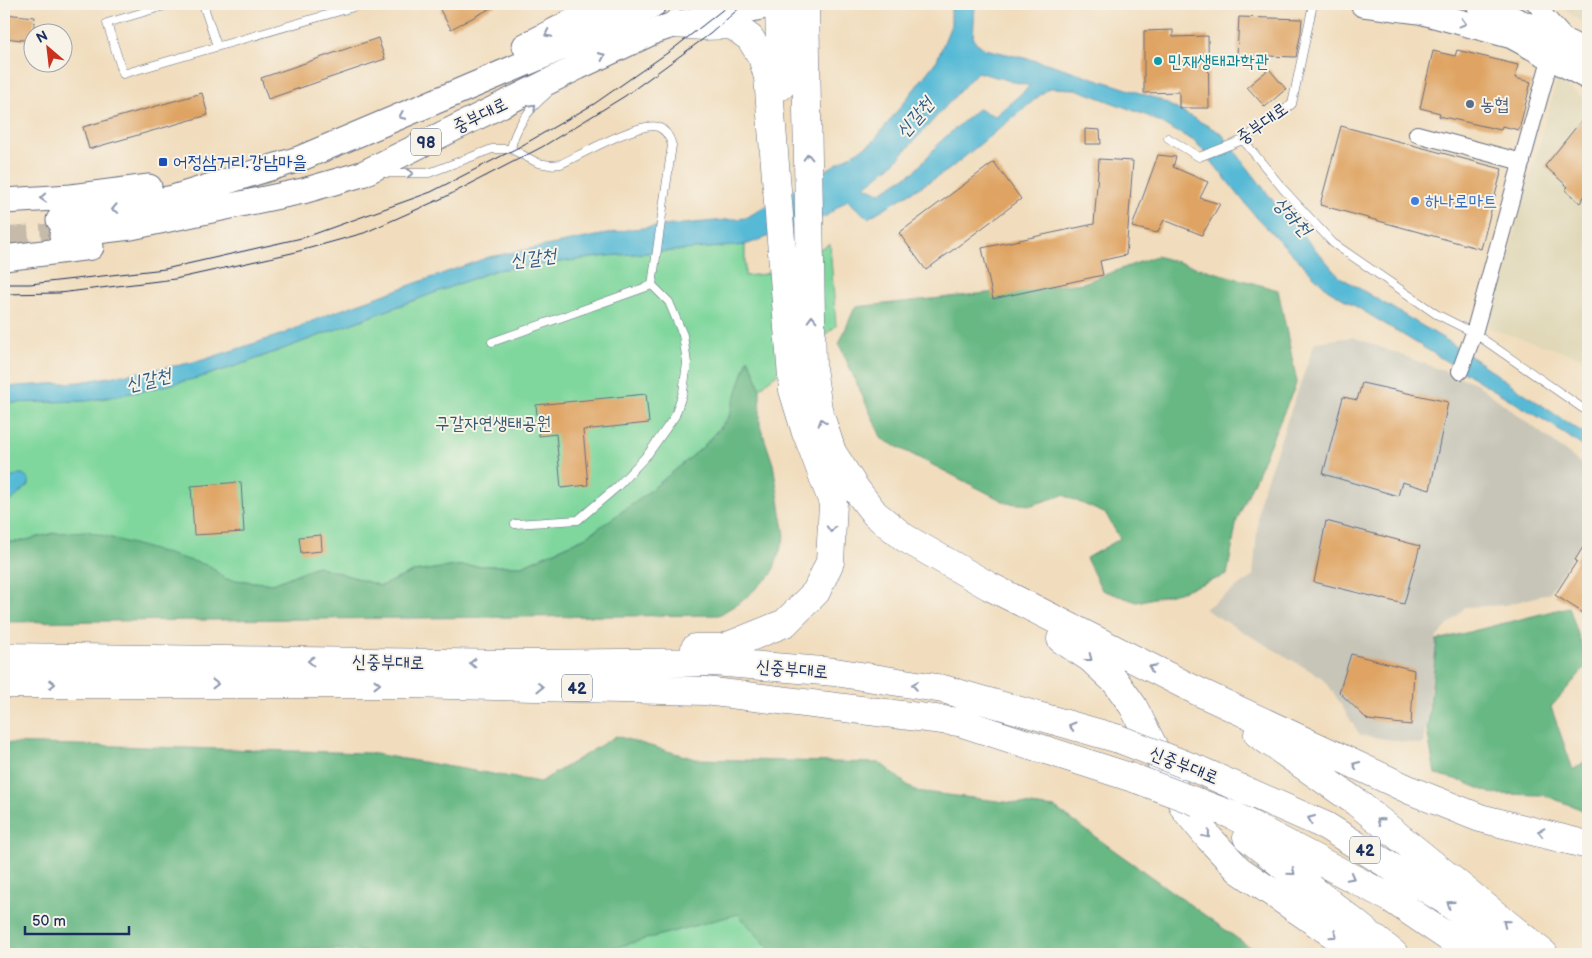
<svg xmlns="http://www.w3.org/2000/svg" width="1592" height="958" viewBox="0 0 1592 958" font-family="'Balsamiq Sans','Poor Story',sans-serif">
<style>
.built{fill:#e0d8b8}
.industrial{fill:#c6c5b8}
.green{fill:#7fd79d;stroke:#4d837e}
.forest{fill:#67b884;stroke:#417471}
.water{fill:#57bad6;stroke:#39749a;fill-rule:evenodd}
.building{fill:#dfa463}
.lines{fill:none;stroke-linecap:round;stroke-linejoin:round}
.primary-tunnel{stroke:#c6baaa;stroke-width:25;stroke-dasharray:25 12;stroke-linecap:butt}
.service-casing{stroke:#666c7f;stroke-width:9}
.minor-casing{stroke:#666c7f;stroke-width:18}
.primary-casing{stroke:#666c7f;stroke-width:27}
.trunk-casing{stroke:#666c7f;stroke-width:29}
.service{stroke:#fff;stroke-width:8}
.minor{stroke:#fff;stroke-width:16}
.primary{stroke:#fff;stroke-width:25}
.trunk{stroke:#fff;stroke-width:28}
.tram{stroke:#1b2f5e;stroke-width:1}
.trunk-bridge-casing{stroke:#666c7f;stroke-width:29;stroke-linecap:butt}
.trunk-bridge{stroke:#fff;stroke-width:28}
.oneway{stroke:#8d97ae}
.culture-dot{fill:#0f9aa8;stroke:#f7f3e8;stroke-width:2}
.service-dot{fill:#5c6f8a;stroke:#f7f3e8;stroke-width:2}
.transit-dot{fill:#1a4fb4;stroke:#f7f3e8;stroke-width:2}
.shop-dot{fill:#3f7fe0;stroke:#f7f3e8;stroke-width:2}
.labels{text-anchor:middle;stroke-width:4;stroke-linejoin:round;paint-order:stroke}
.shield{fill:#f7f3e8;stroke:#5d6a87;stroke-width:1}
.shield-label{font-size:16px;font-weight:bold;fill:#1b2f5e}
.culture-label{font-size:18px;fill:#0d838f;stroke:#f7f3e8;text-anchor:start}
.service-label{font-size:18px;fill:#4e5e75;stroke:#f7f3e8;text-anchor:start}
.street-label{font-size:18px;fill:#1b2f5e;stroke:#f7f3e8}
.transit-label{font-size:18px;fill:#164399;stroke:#f7f3e8;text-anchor:start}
.shop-label{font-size:18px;fill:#366cbe;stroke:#f7f3e8;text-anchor:start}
.park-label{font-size:18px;fill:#34596e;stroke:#f7f3e8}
.water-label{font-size:19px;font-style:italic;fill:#2d5982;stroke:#f7f3e8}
</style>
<rect width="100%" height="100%" fill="#f7f3e8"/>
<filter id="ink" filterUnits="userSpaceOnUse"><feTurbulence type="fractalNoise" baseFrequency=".02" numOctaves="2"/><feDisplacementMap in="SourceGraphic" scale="10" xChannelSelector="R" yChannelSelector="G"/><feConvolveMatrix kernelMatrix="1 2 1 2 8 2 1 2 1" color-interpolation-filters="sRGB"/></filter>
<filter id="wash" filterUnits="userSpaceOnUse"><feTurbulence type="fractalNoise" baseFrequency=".0096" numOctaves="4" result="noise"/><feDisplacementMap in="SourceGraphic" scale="20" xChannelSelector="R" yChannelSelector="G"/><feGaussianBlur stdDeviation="1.12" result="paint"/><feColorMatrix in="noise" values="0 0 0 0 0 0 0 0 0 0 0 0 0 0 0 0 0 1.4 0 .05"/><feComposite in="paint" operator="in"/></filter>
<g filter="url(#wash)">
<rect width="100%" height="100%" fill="#f1ddbd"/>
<path class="built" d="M1556,4H1588V26Z
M1557,80L1588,101V358L1587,359L1488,328Z"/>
<path class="industrial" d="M1353,337L1476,383L1588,469V531L1549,593L1506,605L1465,607L1437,637L1423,745L1360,735L1335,695L1321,677L1204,609L1253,577L1260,498L1315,342Z"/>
<path class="green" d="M830,244L836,326L767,382L728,417L702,448L640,499L586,537L522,566H455L413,572L381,586L317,566L273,584L225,579L210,566L55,533L18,542H4V403L86,401L106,398L201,377L245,363L496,270L607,256L745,245V276L765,274Z
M738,913L774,954H578Z
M326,935L506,954H197Z"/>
<path class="forest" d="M1156,256L1278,290L1297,382L1237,520L1227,575L1179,592L1137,602L1102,590L1086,558L1120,539L1106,514L1063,495L1032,505L1007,503L882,439L839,344L855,307L1083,283Z
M748,358L754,370L760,389V425L773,464L785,536L772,574L742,601L719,615L4,622V542H18L55,533L87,531L210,566L225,579L273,584L317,566L381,586L413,572L455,566H522L586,537L640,499L702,448L728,419Z
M1569,607L1588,664L1551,707L1573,770L1588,759V812L1544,795L1493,794L1459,780L1435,774L1427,730L1437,640Z
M616,736L695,759L880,763L915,791L1055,808L1259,954H774L738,914L591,954H401L318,948L246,954H4V743L369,753L540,782Z"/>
<path class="water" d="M951,4H975L973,40L985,49L1050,64L1158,99L1221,133L1277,206L1340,277L1451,343L1588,437V450L1552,425L1327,289L1257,218L1196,142L1148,116L1076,89L1049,88L947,171L868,218L847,200L826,216L745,245L607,256L496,270L245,363L201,377L148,390L86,401L4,403V387L80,382L180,365L203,360L283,334L324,316L489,257L632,229L746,218L873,142L937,60L951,25ZM977,72L1030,86L995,116L978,109L942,140L915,171L879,193L865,186L894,163Z
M19,474H23L29,479V485L4,507V485L9,479Z"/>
<g id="blocks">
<path class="building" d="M451,4H499L451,29L440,10Z
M4,14L35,17L32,41L4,38Z
M1239,17L1302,19L1301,32L1296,57L1237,55Z
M1173,30V37L1208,36L1209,108H1179V92L1144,93V31Z
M378,38L385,59L268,99L261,78Z
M1457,50L1518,65L1515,78L1531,82L1519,130L1502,126L1501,130L1439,116L1440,113L1420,108L1433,51L1455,56Z
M1269,69L1286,89L1265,107L1247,87Z
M202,93L208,115L89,149L83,127Z
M1581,121L1588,127V191L1580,203L1565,190L1568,187L1545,166Z
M1341,126L1502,169L1481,249L1320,205Z
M1085,129L1100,130L1101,144H1085Z
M1158,155L1176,157L1173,167L1208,182L1200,198L1220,204L1202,235L1164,220L1157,233L1132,227Z
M1099,159L1133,161L1126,255L1100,261L1103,275L993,299L982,248L1094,224Z
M994,162L1021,199L926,270L899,233Z
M1362,383L1448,402L1430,490L1402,482L1398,496L1323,474L1343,397L1357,400Z
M646,394L649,423L583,430L588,485L561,488L556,434L539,436L536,405Z
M241,482L244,532L194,535L191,486Z
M1326,521L1420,546L1404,604L1314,582Z
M321,535L322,551L301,553L299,537Z
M1588,539V616L1555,595L1577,561L1575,560Z
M1351,654L1414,670L1411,725L1368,720L1339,692Z"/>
</g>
</g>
<g filter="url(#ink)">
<use href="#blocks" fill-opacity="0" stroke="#666c7f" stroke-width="1"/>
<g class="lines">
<path class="primary-tunnel" d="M4,240L62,235"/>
<defs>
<path id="service" d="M171,4L107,23L123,74L364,4
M203,4L217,46
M1168,138L1199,157L1243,140L1292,104L1313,4
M1243,140L1284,190L1333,243L1436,314L1474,333L1588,412
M511,149C515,126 529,109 547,94
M381,173H429L492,149H511L538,163L550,165L561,164C580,155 640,121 658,127C666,130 670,138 672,145L652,285
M492,342L652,285
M515,524L578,520L617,487L648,454L675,416L683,392L687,363L683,335L669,302L652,285"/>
<path id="minor" d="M1535,4L1566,38
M1417,134L1522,162
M1460,371L1474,333L1551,56L1547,51"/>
<path id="primary" d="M1363,4L1419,11L1512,36L1588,77
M1479,4L1570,44L1588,54
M525,46L607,4
M4,201L71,197L149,187
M59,220L173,198L299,159L545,55L654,4
M62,235L131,227L303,191L362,174L578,67L655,31L676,24L776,4
M4,258L91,247"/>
<path id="trunk" d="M779,4L781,86
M805,4L812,368L818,409L832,452L855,488L875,514L905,538L989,586L1195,690L1412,791L1480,818L1588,845
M676,24L703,26L732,25L750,38L762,57L768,77L793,390L806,433L811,441
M1061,639L1090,658L1116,682L1133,706L1185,809L1209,838L1239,870L1362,954
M695,648H723L785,623L816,592L830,562L833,503L807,434
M4,657L525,664L714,662L835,672L943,689L1119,739
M4,684H406L705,691L959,722L1139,780
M1258,734L1356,802L1544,954
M1199,770L1326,826L1446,901L1513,952
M1197,802L1232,815L1390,898L1473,954
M1247,837L1394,954"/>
</defs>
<use href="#service" class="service-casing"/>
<use href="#minor" class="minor-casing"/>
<use href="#primary" class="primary-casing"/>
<use href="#trunk" class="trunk-casing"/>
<use href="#service" class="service"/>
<use href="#minor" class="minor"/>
<use href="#primary" class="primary"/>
<use href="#trunk" class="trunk"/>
<path class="tram" d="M4,284H30L165,269L306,237L431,192L521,146L594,104L673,49L730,4
M4,294L59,293L175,279L292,253L364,233L445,197L542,147L625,96L710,34L744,4"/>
<defs>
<path id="trunk-bridge" d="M1119,739L1199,770
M1139,780L1197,802"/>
</defs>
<use href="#trunk-bridge" class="trunk-bridge-casing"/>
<use href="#trunk-bridge" class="trunk-bridge"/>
</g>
<defs><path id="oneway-chevron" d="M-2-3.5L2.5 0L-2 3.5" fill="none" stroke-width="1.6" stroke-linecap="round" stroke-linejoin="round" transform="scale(1.25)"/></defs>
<g class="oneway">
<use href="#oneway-chevron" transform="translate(1463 23) rotate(15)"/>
<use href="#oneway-chevron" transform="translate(548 34) rotate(153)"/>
<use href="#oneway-chevron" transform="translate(602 56) rotate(-25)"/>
<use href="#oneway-chevron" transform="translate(533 107) rotate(-46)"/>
<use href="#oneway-chevron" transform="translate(402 116) rotate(157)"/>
<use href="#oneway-chevron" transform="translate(808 157) rotate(-91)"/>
<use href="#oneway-chevron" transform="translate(410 173) rotate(-1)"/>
<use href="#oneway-chevron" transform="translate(43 198) rotate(176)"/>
<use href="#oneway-chevron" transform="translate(115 209) rotate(169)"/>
<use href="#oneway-chevron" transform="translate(812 319) rotate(-91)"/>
<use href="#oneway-chevron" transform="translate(822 422) rotate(-108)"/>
<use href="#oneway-chevron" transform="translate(831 529) rotate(93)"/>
<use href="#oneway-chevron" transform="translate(1089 658) rotate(37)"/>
<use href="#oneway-chevron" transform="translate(311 661) rotate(-179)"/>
<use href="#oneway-chevron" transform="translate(473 663) rotate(-179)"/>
<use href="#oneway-chevron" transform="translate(1152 668) rotate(-153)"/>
<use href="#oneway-chevron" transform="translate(52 684)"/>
<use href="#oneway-chevron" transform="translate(215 684)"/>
<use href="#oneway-chevron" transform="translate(377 684)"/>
<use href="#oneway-chevron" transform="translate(915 685) rotate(-171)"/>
<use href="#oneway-chevron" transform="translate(540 687) rotate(1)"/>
<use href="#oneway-chevron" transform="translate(1072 726) rotate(-164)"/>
<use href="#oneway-chevron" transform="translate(1356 765) rotate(-155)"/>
<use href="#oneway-chevron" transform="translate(1311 819) rotate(-156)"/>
<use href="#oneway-chevron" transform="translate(1380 821) rotate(-141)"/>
<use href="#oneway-chevron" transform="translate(1541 832) rotate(-166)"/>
<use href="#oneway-chevron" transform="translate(1207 835) rotate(50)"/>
<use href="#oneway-chevron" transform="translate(1292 872) rotate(39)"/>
<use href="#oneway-chevron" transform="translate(1351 877) rotate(28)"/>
<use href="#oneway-chevron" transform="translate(1450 904) rotate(-144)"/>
<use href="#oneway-chevron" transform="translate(1506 923) rotate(-141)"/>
<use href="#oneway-chevron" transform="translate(1334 935) rotate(34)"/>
</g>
</g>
<circle class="culture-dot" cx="1158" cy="61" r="5"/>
<circle class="service-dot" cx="1470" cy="104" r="5"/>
<rect class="transit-dot" x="158" y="157" width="10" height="10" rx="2.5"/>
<circle class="shop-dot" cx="1415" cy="201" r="5"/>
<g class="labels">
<g class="shield">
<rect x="411" y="128.5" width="30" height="27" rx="4"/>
<rect x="562" y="674.5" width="30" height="27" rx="4"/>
<rect x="1350" y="836.5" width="30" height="27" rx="4"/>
</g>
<g class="shield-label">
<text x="426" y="148">98</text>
<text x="577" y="694">42</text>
<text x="1365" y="856">42</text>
</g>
<g class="culture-label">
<text x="1168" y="67">민재생태과학관</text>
</g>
<g class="service-label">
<text x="1480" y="110">농협</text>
</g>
<g class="street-label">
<text transform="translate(480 115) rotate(-26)" y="6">중부대로</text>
<text transform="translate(1262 123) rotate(-35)" y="6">중부대로</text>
<text transform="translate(388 662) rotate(1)" y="6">신중부대로</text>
<text transform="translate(792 669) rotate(5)" y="6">신중부대로</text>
<text transform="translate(1184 765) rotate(22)" y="6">신중부대로</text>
</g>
<g class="transit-label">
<text x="173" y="168">어정삼거리.강남마을</text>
</g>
<g class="shop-label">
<text x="1425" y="207">하나로마트</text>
</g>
<g class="park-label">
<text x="493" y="429">구갈자연생태공원</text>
</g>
<g class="water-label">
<text transform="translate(914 117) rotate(-49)" y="7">신갈천</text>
<text transform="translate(1293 216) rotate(47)" y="7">상하천</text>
<text transform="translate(533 257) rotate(-7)" y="7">신갈천</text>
<text transform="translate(148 379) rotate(-13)" y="7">신갈천</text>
</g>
</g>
<rect width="1592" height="958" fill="none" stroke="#f7f3e8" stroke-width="20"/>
<g transform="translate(48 48) rotate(332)"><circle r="24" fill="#f7f3e8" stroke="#9fa5b1"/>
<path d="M0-4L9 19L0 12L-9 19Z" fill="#c8321e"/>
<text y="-8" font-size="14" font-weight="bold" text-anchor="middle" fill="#1b2f5e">N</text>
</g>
<path d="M25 926v8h104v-8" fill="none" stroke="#1b2f5e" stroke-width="2.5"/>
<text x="32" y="926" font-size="15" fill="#1b2f5e" stroke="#f7f3e8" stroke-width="4" paint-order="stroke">50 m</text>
</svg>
